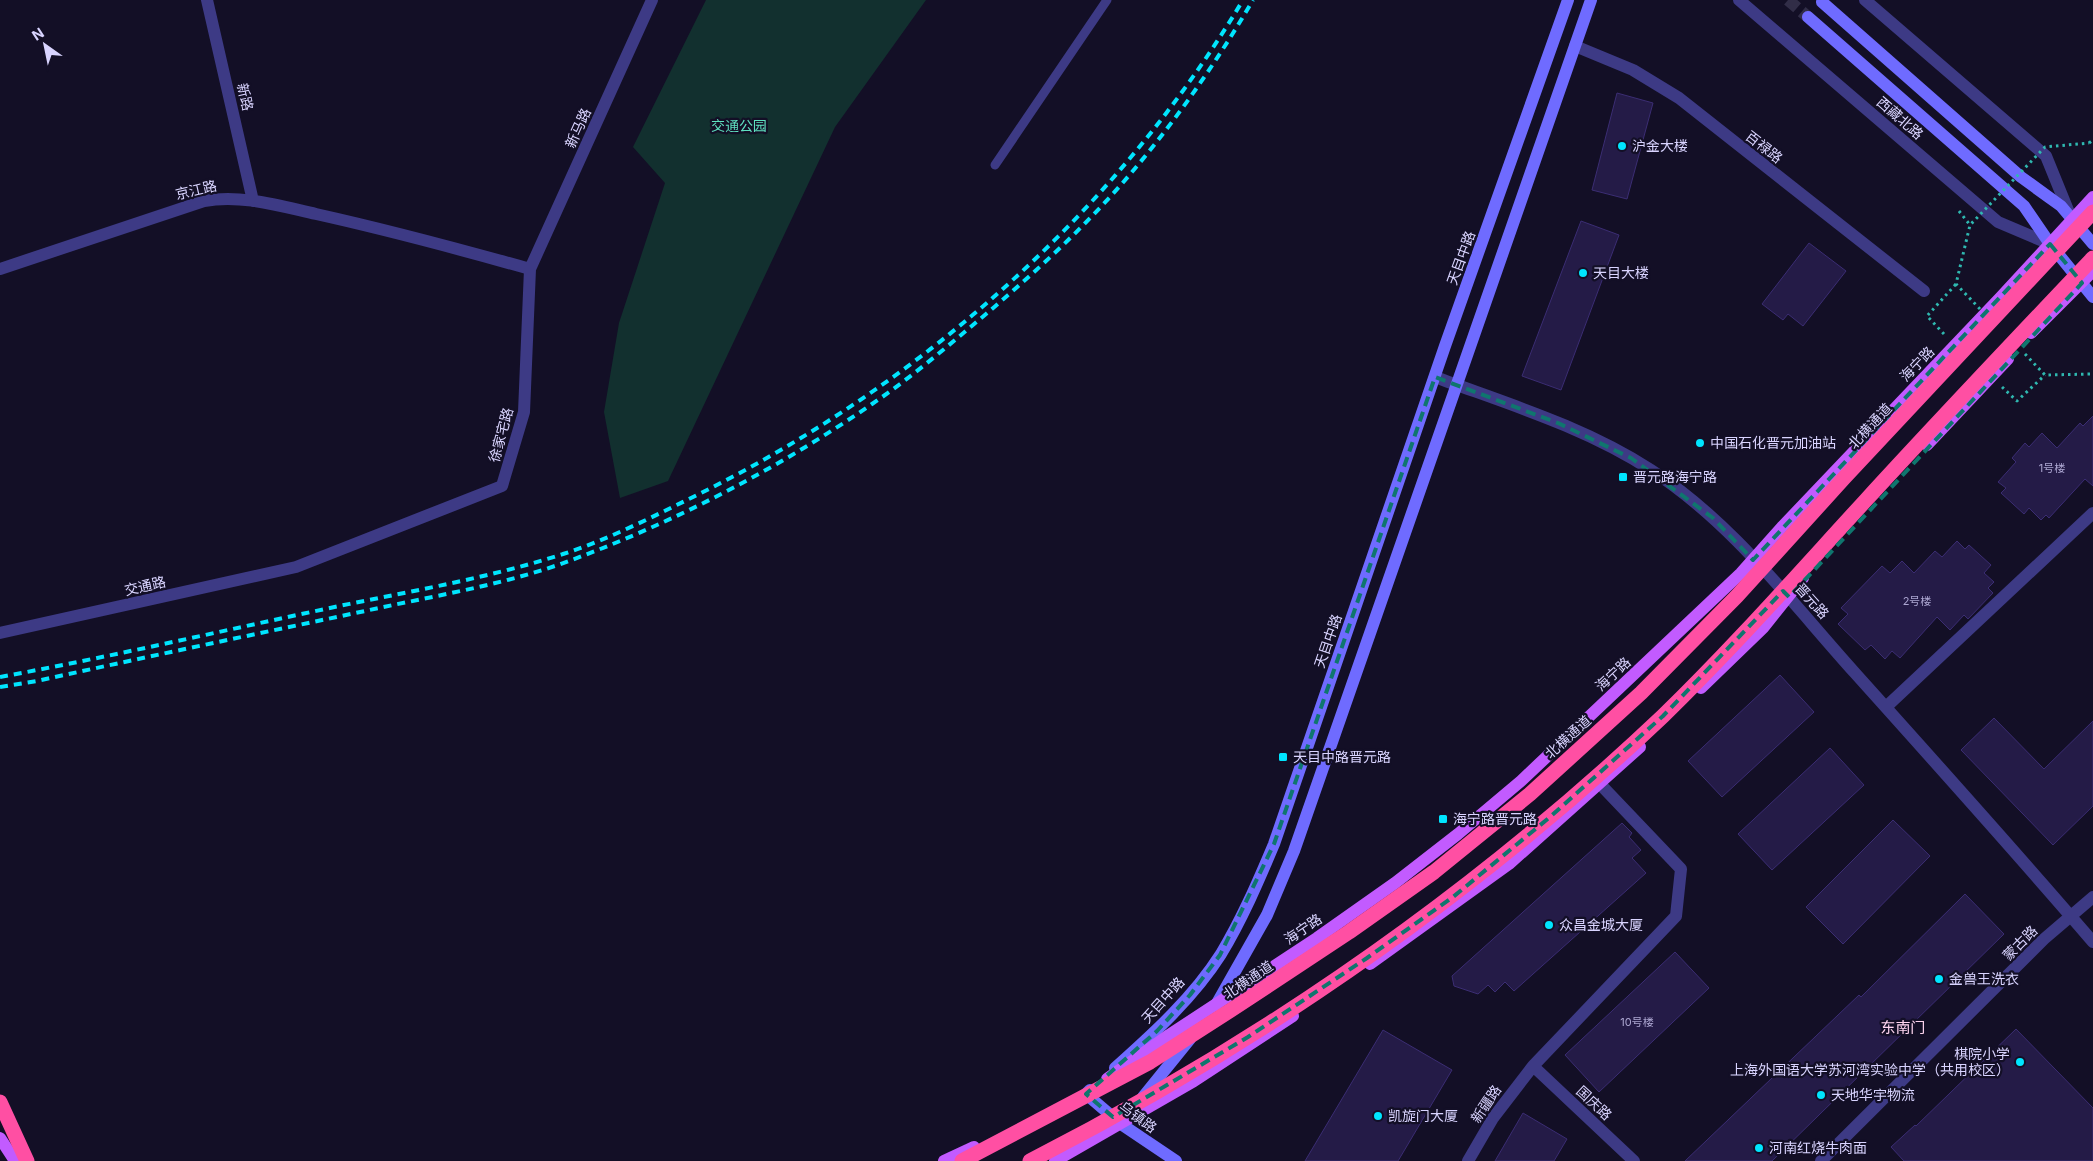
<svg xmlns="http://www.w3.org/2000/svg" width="2093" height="1161" viewBox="0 0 2093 1161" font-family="Inter,'Noto Sans SC',sans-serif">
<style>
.green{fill:#12302f}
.building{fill:#241b47;stroke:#3b2d73}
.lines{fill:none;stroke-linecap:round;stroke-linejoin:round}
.secondary-tunnel{stroke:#312d47;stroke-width:12;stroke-dasharray:12 6;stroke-linecap:butt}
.path{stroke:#2fb8b0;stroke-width:3;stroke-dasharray:2.5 4;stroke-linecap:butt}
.lane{stroke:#3d3a85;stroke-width:9}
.street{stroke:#3d3a85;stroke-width:12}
.secondary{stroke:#6f6bff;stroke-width:12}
.primary{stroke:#c25bff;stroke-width:12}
.highway{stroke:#ff4fa3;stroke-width:15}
.rail{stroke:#00e5ff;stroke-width:4;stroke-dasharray:8 6;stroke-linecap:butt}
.path-bridge{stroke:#2fb8b0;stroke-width:3;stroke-dasharray:2.5 4;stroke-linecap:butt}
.highway-bridge{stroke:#ff4fa3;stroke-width:15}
.marked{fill:none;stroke:#0f766e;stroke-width:4;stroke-dasharray:10 6;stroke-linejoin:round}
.poi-dot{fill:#00e5ff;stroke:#130f26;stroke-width:2}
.labels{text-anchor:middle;stroke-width:4.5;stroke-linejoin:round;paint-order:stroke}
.number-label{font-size:11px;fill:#aca6d1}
.street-label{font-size:14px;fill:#d9d4ff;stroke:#130f26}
.park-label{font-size:14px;fill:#5fe0c0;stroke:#130f26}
.poi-label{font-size:14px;fill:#d9d4ff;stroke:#130f26;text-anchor:start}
.neighbourhood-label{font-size:15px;fill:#ffd6f0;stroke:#130f26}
</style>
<rect width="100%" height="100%" fill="#130f26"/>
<path class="green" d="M706,0H926L835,127L668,481L620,498L604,412L619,323L665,183L633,147Z"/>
<path class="building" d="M1617,93L1653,103L1627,199L1592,190Z
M1581,221L1619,235L1561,390L1522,376Z
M1809,243L1846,271L1803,326L1788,314L1783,320L1762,304Z
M2093,416V486L2085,479L2049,518L2046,515L2041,520L2029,508L2024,514L2001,493L2006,488L1998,482L2016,462L2012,458L2025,443L2029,447L2042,433L2057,448L2080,423L2083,426Z
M1957,541L1965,549L1969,545L1991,565L1984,573L1994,582L1988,588L1993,593L1968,619L1964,615L1950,630L1937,617L1900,658L1892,651L1885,659L1871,645L1865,650L1838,624L1848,614L1841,608L1882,566L1890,573L1902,561L1914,573L1935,551L1942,557Z
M1780,675L1814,712L1722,797L1688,761Z
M1994,718L2044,769L2093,721V806L2053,845L1961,750Z
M1830,748L1864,785L1772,870L1738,834Z
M1893,820L1930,856L1843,944L1806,907Z
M1622,823L1632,833L1629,837L1641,850L1632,858L1646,873L1514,991L1505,982L1495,992L1488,985L1478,994L1454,986L1452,976Z
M1965,894L2004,934L1772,1161H1685L1859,995L1861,997Z
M1675,952L1709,988L1599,1092L1565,1055Z
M2016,1029L2093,1108V1161H1904L1891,1147L1915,1125L1916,1126Z
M1383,1030L1452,1070L1398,1161H1305Z
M1523,1113L1567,1139L1554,1161H1495Z"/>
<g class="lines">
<path class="secondary-tunnel" d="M1788,0L1808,17"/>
<path class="path" d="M2089,143L2093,140
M1959,211L1970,225
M1944,334L1927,316L1956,284
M2002,387L2017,401L2045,375"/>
<path class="lane" d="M995,165L1107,0"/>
<path class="street" d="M207,0L253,201
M1739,0L1998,222L2050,244
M1865,0L2046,156L2070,215
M1575,46L1633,70L1679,98L1924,291
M0,269L204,201C241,194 280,206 316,214C388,230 459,249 530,269L524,412L502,486L296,567L0,633
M530,269L652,0
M1435,377C1508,404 1585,427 1651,470C1732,522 1791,602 1855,673C1935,762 2015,851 2093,942
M1886,707L2093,513
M1533,1066L1634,1161
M1468,1161L1493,1118L1533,1066L1676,916L1681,869L1600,784
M1821,1161L2044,939L2093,897"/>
<path class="secondary" d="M1822,2L2021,177L2061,206L2093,244
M1808,17L2024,206L2050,244L2093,297
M1216,1005L1267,915L1294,851L1591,0
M1115,1068C1153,1034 1193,998 1221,954C1242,919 1258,882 1274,844L1445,346L1568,0
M1090,1090L1086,1094L1121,1124L1176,1161
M1143,1097L1190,1039"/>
<path class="primary" d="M2031,333L2093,271
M1927,445L2008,359
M1701,688L1763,628L1803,578
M1370,964L1509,864L1640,747
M1107,1079L1169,1035L1317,938L1395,883L1458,834L1521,781L1741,573L1782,527L2001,297L2093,197
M0,1138L15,1161
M944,1161L974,1147
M1055,1161L1194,1081L1293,1016"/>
<path class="highway" d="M0,1102L27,1161"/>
<path class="rail" d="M0,677C109,657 217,632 325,609C405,592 486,579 563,554C607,540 650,518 691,498C916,388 1114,216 1243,0
M0,687L37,681C146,657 256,634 365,611C433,596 504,585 569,561C675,522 779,468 872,404C912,377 949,345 986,314C1038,270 1088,224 1132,172C1177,119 1218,60 1253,0"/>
<path class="path-bridge" d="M1980,309L1956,284L1970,225L2045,147L2089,143
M2025,354L2045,375L2093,374"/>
<path class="highway-bridge" d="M962,1161L1150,1062L1231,1010L1349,932L1434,872L1530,794L1641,693L1737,596L1844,478L2093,212
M1030,1161C1260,1043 1475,894 1663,716C1734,647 1799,573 1866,500C1941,418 2017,338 2093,258"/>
</g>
<path class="marked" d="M2050,244L2082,283L1789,597L1783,591L1663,716L1550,817L1453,897L1367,958L1248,1037L1113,1117L1086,1094L1157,1031L1190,995L1220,955L1274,844L1435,377L1558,423L1631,458L1713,518L1753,560Z"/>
<g class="poi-dot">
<circle cx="1622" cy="146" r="5"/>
<circle cx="1583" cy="273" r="5"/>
<circle cx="1700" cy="443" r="5"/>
<rect x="1618" y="472" width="10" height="10" rx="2.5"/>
<rect x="1278" y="752" width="10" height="10" rx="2.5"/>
<rect x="1438" y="814" width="10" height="10" rx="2.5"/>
<circle cx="1549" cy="925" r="5"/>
<circle cx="1939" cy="979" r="5"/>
<circle cx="2020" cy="1062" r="5"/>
<circle cx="1821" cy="1095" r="5"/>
<circle cx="1378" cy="1116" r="5"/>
<circle cx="1759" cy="1148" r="5"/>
</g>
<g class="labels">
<g class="number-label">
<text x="2052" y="472">1号楼</text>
<text x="1917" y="605">2号楼</text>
<text x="1637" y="1026">10号楼</text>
</g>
<g class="street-label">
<text transform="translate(245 97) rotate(77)" y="5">新路</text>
<text transform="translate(1900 118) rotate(41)" y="5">西藏北路</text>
<text transform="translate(578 128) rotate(-66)" y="5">新马路</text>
<text transform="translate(1764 147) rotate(38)" y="5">百禄路</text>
<text transform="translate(196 190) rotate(-13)" y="5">京江路</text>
<text transform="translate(1461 258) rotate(-70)" y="5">天目中路</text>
<text transform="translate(1917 364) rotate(-46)" y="5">海宁路</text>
<text transform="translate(1870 426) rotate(-47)" y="5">北横通道</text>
<text transform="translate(501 435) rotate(-75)" y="5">徐家宅路</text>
<text transform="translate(145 586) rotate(-13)" y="5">交通路</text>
<text transform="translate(1812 601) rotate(48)" y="5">晋元路</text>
<text transform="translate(1328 641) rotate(-71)" y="5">天目中路</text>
<text transform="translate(1613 674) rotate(-43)" y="5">海宁路</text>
<text transform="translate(1568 737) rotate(-42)" y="5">北横通道</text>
<text transform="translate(1303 929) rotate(-34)" y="5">海宁路</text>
<text transform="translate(2020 943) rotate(-45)" y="5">蒙古路</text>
<text transform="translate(1248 980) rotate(-34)" y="5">北横通道</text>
<text transform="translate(1163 1000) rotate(-48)" y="5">天目中路</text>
<text transform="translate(1594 1103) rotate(43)" y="5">国庆路</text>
<text transform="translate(1486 1104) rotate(-56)" y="5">新疆路</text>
<text transform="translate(1138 1117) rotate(36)" y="5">乌镇路</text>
</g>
<g class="park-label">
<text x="739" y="131">交通公园</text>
</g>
<g class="poi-label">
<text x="1632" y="151">沪金大楼</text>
<text x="1593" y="278">天目大楼</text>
<text x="1710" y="448">中国石化晋元加油站</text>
<text x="1633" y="482">晋元路海宁路</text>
<text x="1293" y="762">天目中路晋元路</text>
<text x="1453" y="824">海宁路晋元路</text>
<text x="1559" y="930">众昌金城大厦</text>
<text x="1949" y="984">金兽王洗衣</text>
<text x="2010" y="1059" text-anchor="end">棋院小学<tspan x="2010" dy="16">上海外国语大学苏河湾实验中学（共用校区）</tspan></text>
<text x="1831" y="1100">天地华宇物流</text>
<text x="1388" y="1121">凯旋门大厦</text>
<text x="1769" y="1153">河南红烧牛肉面</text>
</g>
<g class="neighbourhood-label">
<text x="1903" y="1033">东南门</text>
</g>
</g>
<g transform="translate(45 45) rotate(327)" stroke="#130f26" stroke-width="4" paint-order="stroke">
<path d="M0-4L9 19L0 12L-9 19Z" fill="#d9d4ff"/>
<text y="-8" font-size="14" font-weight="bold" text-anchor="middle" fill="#d9d4ff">N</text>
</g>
</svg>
